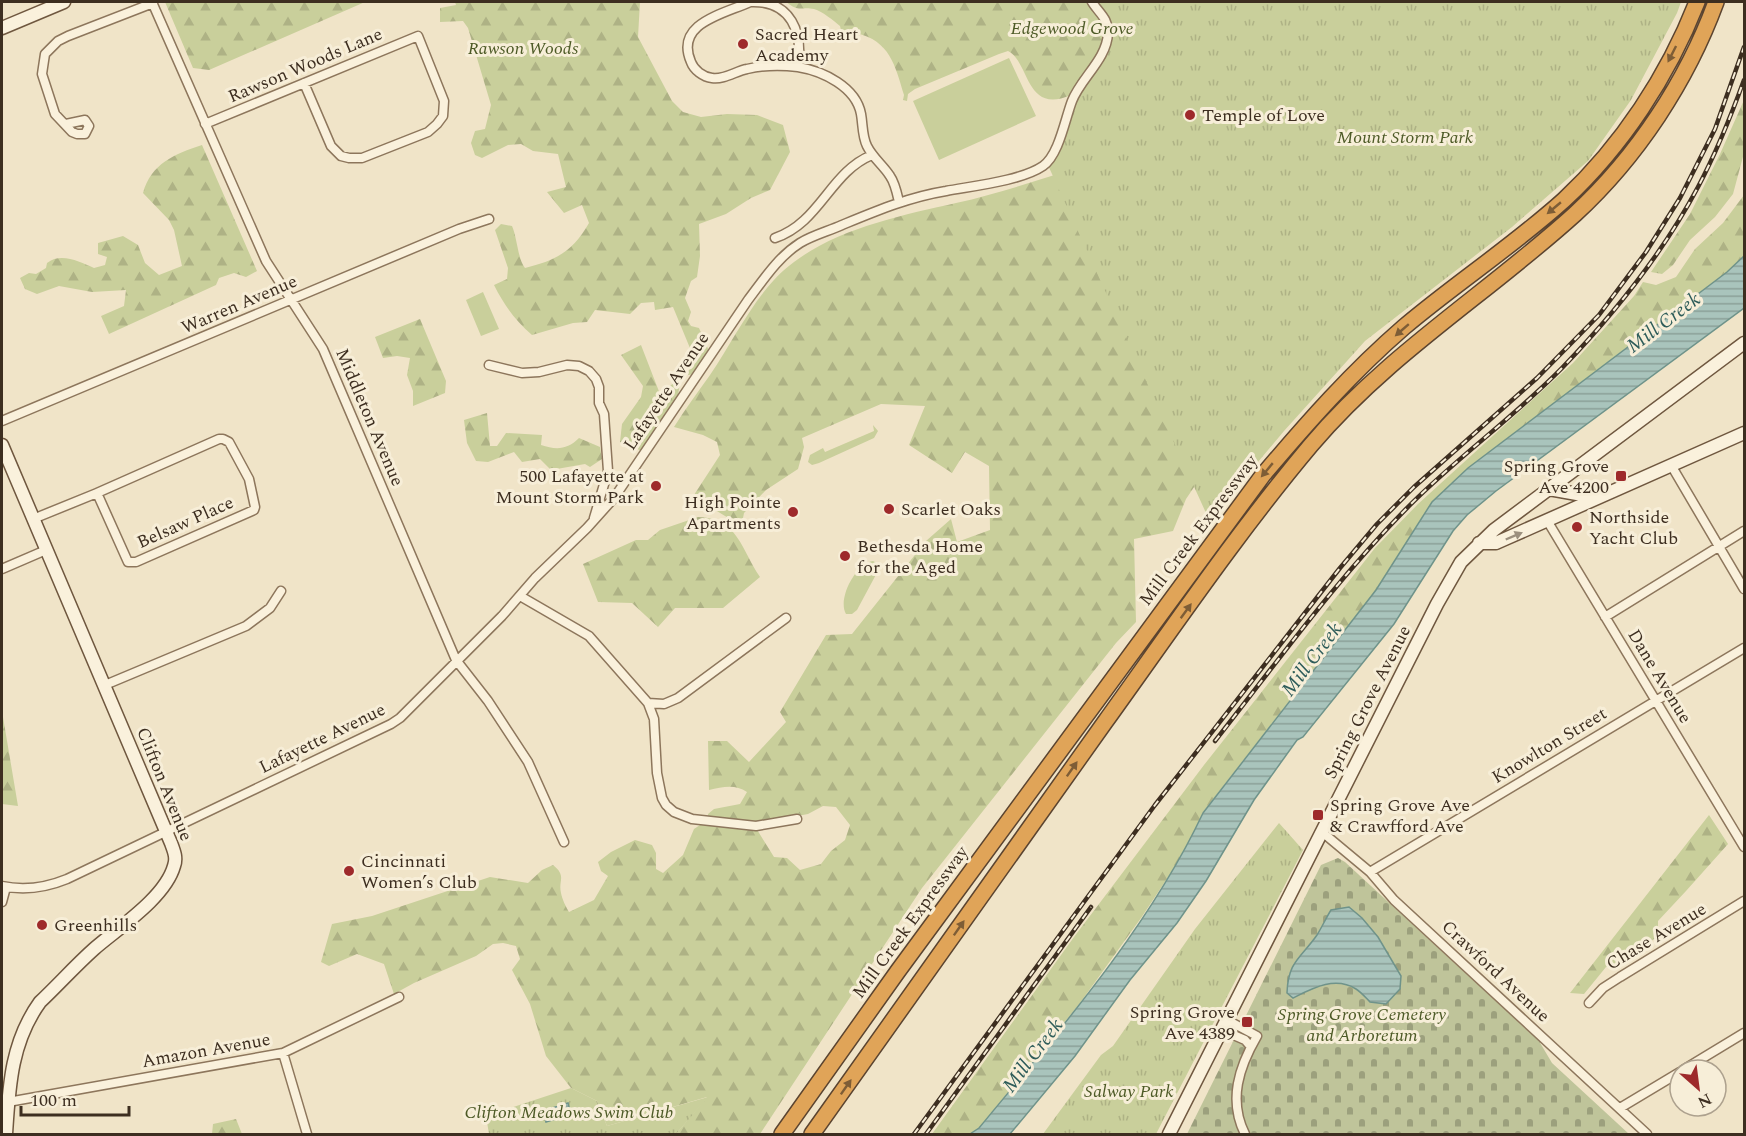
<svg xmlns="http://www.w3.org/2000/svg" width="1746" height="1136" viewBox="0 0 1746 1136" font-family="Spectral,serif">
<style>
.green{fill:#c9cf9b}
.forest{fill:url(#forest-firs)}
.cemetery{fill:url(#cemetery-stones)}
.park{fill:url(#park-tufts)}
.water{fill:url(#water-rules);stroke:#6f938a;stroke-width:1.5}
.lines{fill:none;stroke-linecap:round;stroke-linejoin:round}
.street-casing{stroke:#8d765c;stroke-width:11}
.secondary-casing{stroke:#6f573f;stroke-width:15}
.highway-casing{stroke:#5b4430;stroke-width:18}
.street{stroke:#faf1dc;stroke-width:8}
.secondary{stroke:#faf1dc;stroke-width:12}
.highway{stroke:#e0a458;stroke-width:15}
.rail-casing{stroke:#3d2e20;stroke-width:4.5}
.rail{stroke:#f7eed8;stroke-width:2;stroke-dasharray:7;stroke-linecap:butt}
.oneway{fill:#7e5d36}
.oneway2{fill:#9c907e}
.poi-dot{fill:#9e2a2b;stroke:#f7eed8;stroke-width:2}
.labels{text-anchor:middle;stroke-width:6;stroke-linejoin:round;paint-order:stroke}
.park-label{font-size:18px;font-style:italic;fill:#4d5a26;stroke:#f7eed8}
.poi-label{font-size:18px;fill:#3d2e20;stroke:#f7eed8;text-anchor:start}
.street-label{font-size:18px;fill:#3d2e20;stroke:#f7eed8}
.water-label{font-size:20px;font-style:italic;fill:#2f5d5a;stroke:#f7eed8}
</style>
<defs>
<pattern id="forest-firs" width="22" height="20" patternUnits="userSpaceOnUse" patternTransform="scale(1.5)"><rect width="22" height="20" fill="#c9cf9b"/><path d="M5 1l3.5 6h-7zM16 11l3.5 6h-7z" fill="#aeb285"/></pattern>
<pattern id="cemetery-stones" width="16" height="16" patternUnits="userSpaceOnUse" patternTransform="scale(1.5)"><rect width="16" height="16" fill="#bfc49a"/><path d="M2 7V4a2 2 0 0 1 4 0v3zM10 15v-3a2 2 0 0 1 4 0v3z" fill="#9ca07d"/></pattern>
<pattern id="park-tufts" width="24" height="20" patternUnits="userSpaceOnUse" patternTransform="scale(1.5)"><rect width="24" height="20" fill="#c9cf9b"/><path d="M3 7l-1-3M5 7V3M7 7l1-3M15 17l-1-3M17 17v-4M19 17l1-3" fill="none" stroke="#aeb285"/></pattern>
<pattern id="water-rules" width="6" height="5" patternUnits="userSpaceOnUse" patternTransform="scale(1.5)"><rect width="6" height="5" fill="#a9c4bc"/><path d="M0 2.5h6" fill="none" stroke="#8ba098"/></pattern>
</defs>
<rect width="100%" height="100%" fill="#f0e4c8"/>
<path class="green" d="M1009,58L1036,116L939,160L913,101Z
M483,292L499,329L481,336L466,300Z
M873,425L878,431L874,438L819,463L812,465L808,462L810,455L823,448L825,452L874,431Z
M873,561L879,564V569L857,610L852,614H846C837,599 856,563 873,561Z"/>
<path class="forest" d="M165,2H365L209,70L193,68Z
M455,2H640L638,37L672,101L683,112L701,117L727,114L757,115L783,125L790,152L770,190L751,198L726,214L699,224L700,256L697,277L691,281L685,298L691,312L688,321L691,326L699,328L709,351L695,374L688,375L692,353L673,307L655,310L654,302L641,303L630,314L595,310L587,322L573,323L532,335C515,320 504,305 494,285L507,279L508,268L495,230L501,224L512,226C517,237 518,260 525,268C557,260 573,251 589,223L582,205L564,213L547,192L566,187L558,154L533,151L521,144L508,145L482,158L475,155L471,143L475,131L485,129L491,105L468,28L463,21L440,22V8L456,5Z
M786,2H1088C1093,9 1100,17 1103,26C1108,48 1080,76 1071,95C1025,115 1030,62 1008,51L999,54L915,89L908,94L907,101L903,100L904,95C895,65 890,41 856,33L852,37L842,34L840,26C833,20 823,12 814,9C801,6 800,13 786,2Z
M1744,100V153L1733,194L1715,217L1690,240L1673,265L1662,274L1651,272L1690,214L1720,154Z
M202,145L257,271L246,277L234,273L219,278L216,285L109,334L101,316L124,306L126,290L92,292L59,286L37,294L25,289L20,278L29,273L36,274L46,268L47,263C61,252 80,262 94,268L105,265L107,257L98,254V243L123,236L138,245L145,263L159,275L182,266L174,230L169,220L143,193C151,164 174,154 202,145Z
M1061,173L1240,419L1186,499L1173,531L1134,539L1136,622L1116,643L922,888L760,1134H676L707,1097L607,1126L597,1101L571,1088L546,1056L530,1004L512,970L520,959L516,946L503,943L493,944L476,956L414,983L394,994L384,964L357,954L329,966L321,962L332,924L372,916L490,877L528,883L542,870L553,865C567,876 558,880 561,893C562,899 566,907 569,912L594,900L608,876L601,871L598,862L611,852L635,840L652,845L656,853V869L663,873L683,855L694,829L700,825L756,828L774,857L787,858L800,870L821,864L831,851L845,840L850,825L836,807L823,806L808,814L760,823L708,818V814L714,809L740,804L747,792C735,784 723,787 709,790L708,741H727L749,762L786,722L780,712L826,635L852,634L926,541L951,519L957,542L990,530L989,466L965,452L952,473L909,445L925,406L881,404L802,438L804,447L798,469L766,490L744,513L743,518L739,521L730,519L707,505L697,506L692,498L720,455L717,442L703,435L674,427C685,409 698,392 710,375C736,337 757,289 794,262C839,228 903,215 956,203C992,195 1026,184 1061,173Z
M1744,195V256L1727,272L1468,468L1432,502L1376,590L1203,812L1184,853L1141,918L1080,1003L979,1128L970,1134H932L1074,937L1204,765L1375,548L1418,504L1573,363L1634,296L1643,282L1656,285L1676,277L1695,249L1723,223Z
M420,319L446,381L445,393L413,406V391L407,375L410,358L397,356L383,358L375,337Z
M641,345L660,394L681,377L678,395L642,451L620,442L622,424L641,397L643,386L621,355Z
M487,413L490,446H497L506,433L542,435L541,445C556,450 567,450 579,438L600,447L602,459L590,467L585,464L551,470L540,459L522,462L514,452L488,462L476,461L467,443L464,420Z
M698,517C738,518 741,549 760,577L723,608H675L658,627L632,603L598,602L583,564L636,540H648L660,530Z
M2,715L3,717L18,806L2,804Z
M1709,815L1728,844L1686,891L1658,921V936L1618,966L1606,967L1584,994L1570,993Z
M236,1119L242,1134H212L213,1124Z"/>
<path class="cemetery" d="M1338,858L1345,862L1539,1041L1552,1063L1629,1134H1187L1321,865Z"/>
<path class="park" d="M1092,2H1681L1677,13L1631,100L1588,161L1512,227L1365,341L1284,431L1232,493L1211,524L1047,163L1072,100L1108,35Z
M1279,823L1303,850L1156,1134H1043L1101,1055L1113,1046L1195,929Z
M571,1088L597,1101L607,1126L708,1097L676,1134H489L486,1116Z"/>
<path class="water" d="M1744,256V308L1496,491L1467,515L1453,531L1394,624L1303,737L1297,740L1254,800L1206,881L1177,923L1130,980L1075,1056L1010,1134H970L979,1128C1059,1031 1150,926 1203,813L1376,590L1432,502L1468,468L1727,272Z
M1349,907L1362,918L1378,937L1401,976L1400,989L1386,1004L1370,1002C1366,998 1361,992 1356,989C1335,976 1313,988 1293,998L1287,993C1288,961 1301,958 1317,935C1322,927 1326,918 1331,910Z
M568,1103L571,1114L546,1122L543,1111Z"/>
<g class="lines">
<defs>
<path id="street" d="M152,2L266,261L323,349L456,660L488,701L528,762L564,842
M750,2C792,0 803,33 798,67C781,65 764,65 747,69C736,71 724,80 712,78C703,77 694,70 691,62C674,23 724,14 750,2Z
M798,67C823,71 856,87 861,114C863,125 862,136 867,146C873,158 883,165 890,176C895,183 897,193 899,202
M66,124L85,120L89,126L85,134H77L72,132L55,114L42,74L45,54L58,41L68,36L153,3
M205,124L418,36L444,101L443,116L437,124L428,132L362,158H349L341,156L331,146L304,83
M775,238C820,223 830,172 872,155
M489,365L522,373L539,372L567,365L579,366L589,371L596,379L599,387V403L604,414L608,471L594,518
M2,421L459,229L489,219
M219,439H223L229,442L249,479L255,507L254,510L136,562H128L97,493Z
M1671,465L1744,589
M33,519L97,493
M1548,522L1744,847
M2,569L46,550
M520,596L589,636L648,703L654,719L657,773L662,798L666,805L674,812L692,819L756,826L797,819
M1605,617L1744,531
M105,685L246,626L270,608L281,591
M648,703L664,704L678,698L786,618
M1322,832L1370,872L1394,900L1647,1134
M1370,872L1744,648
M2,886C25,891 45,888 67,879L391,724L400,718L502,616L535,578L587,528L614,498L748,300C764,279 778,257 800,243C813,235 829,231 842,225C876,211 909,197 946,191C972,186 1021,181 1043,166C1059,155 1065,119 1072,101C1081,78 1107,59 1108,33C1109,19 1098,12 1092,2
M2,902L6,887
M1589,1003L1603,988L1620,977L1744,901
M1227,1020L1257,1036C1239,1067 1228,1100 1245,1134
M1222,1030L1245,1040L1251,1047
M283,1053L307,1134
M1683,1070L1744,1033
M8,1102L283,1053L399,997
M1620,1108L1680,1072"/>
<path id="secondary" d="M2,28L64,2
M2,445L171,843C174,851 177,858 174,866C165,898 118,928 94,949C75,966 58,985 40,1002C11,1042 9,1087 6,1134
M1549,489L1577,494L1596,491L1605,494
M1479,543H1496L1505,539L1744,433
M1169,1134L1437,604L1461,562L1494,530L1744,343"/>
<path id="highway" d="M782,1134L898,971L1263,475C1307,423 1352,372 1404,327C1456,283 1513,246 1564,200C1622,146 1668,76 1697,2
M812,1134C910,997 1008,860 1105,722C1172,629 1237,533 1311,445C1388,354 1488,293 1575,214C1637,157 1687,81 1716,2"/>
</defs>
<use href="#street" class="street-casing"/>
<use href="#secondary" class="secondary-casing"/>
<use href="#highway" class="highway-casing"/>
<use href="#street" class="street"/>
<use href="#secondary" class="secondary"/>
<use href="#highway" class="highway"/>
<defs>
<path id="rail" d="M1215,741C1278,661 1339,576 1411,504C1459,456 1515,416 1562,368C1614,314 1663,253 1698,187C1716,153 1731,116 1744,80
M914,1134L1155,805L1340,568L1377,524L1414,487L1537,378L1599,315L1646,252L1680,198L1715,129L1744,47
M926,1134L1091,907"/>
</defs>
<use href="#rail" class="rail-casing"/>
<use href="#rail" class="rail"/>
</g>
<defs><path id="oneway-solid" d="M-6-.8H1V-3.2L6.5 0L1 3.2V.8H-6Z" transform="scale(1.5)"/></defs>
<g class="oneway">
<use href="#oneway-solid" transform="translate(1672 54) rotate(117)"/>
<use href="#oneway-solid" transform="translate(1554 208) rotate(140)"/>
<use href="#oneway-solid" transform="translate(1402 330) rotate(139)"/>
<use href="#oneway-solid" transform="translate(1267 470) rotate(130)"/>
<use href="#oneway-solid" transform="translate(1186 611) rotate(-54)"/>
<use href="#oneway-solid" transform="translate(1072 769) rotate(-55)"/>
<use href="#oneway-solid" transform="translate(959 928) rotate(-55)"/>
<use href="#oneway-solid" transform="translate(846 1087) rotate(-55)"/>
</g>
<use class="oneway2" href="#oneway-solid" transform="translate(1514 536) rotate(-23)"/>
<g class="poi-dot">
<circle cx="743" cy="44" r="6"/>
<circle cx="1190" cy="115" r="6"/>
<rect x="1615" y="470" width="12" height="12" rx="3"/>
<circle cx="656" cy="486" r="6"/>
<circle cx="889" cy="509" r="6"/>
<circle cx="793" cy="512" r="6"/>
<circle cx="1577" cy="527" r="6"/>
<circle cx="845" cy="556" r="6"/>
<rect x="1312" y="809" width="12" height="12" rx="3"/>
<circle cx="349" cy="871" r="6"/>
<circle cx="42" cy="925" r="6"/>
<rect x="1241" y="1016" width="12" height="12" rx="3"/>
</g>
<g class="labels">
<g class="park-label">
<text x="1072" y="34">Edgewood Grove</text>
<text x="523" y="54">Rawson Woods</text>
<text x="1405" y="143">Mount Storm Park</text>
<text x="1362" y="1020">Spring Grove Cemetery<tspan x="1362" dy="21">and Arboretum</tspan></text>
<text x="1129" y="1097">Salway Park</text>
<text x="569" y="1118">Clifton Meadows Swim Club</text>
</g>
<g class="poi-label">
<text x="755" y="40">Sacred Heart<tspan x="755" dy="21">Academy</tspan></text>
<text x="1202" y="121">Temple of Love</text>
<text x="1609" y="472" text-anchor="end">Spring Grove<tspan x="1609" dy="21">Ave 4200</tspan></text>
<text x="644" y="482" text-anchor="end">500 Lafayette at<tspan x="644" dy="21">Mount Storm Park</tspan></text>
<text x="781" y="508" text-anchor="end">High Pointe<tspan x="781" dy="21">Apartments</tspan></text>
<text x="901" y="515">Scarlet Oaks</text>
<text x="1589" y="523">Northside<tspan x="1589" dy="21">Yacht Club</tspan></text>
<text x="857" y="552">Bethesda Home<tspan x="857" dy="21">for the Aged</tspan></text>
<text x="1330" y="811">Spring Grove Ave<tspan x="1330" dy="21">&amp; Crawfford Ave</tspan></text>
<text x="361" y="867">Cincinnati<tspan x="361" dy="21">Women’s Club</tspan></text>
<text x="54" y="931">Greenhills</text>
<text x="1235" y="1018" text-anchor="end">Spring Grove<tspan x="1235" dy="21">Ave 4389</tspan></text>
</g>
<g class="street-label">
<text transform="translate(305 65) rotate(-23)" y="6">Rawson Woods Lane</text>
<text transform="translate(239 304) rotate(-23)" y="6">Warren Avenue</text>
<text transform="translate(666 391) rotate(-56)" y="6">Lafayette Avenue</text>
<text transform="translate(370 417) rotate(67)" y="6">Middleton Avenue</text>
<text transform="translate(185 522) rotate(-24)" y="6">Belsaw Place</text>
<text transform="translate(1198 530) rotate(-53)" y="6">Mill Creek Expressway</text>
<text transform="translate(1660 676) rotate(59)" y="6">Dane Avenue</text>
<text transform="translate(1367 702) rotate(-63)" y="6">Spring Grove Avenue</text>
<text transform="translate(322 738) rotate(-26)" y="6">Lafayette Avenue</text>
<text transform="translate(1549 745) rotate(-31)" y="6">Knowlton Street</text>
<text transform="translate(165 784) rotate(68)" y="6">Clifton Avenue</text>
<text transform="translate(910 922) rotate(-54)" y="6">Mill Creek Expressway</text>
<text transform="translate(1656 936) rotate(-31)" y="6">Chase Avenue</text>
<text transform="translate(1496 971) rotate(43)" y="6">Crawford Avenue</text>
<text transform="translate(206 1050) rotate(-10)" y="6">Amazon Avenue</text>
</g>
<g class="water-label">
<text transform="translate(1663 322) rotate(-37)" y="7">Mill Creek</text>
<text transform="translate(1311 659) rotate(-53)" y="7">Mill Creek</text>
<text transform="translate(1032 1055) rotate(-53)" y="7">Mill Creek</text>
</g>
</g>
<rect width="1746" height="1136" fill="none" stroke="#3d2e20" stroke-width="6"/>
<g transform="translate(1698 1088) rotate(152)"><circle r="28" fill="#f7eed8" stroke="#ada18e" stroke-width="1.5"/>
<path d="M0-4.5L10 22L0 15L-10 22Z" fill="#9e2a2b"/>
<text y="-9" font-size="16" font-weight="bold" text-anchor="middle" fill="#3d2e20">N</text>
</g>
<path d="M21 1106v9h108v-9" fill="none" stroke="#3d2e20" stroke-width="3"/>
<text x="30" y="1106" font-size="18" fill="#3d2e20" stroke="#f7eed8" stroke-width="4.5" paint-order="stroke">100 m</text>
</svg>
